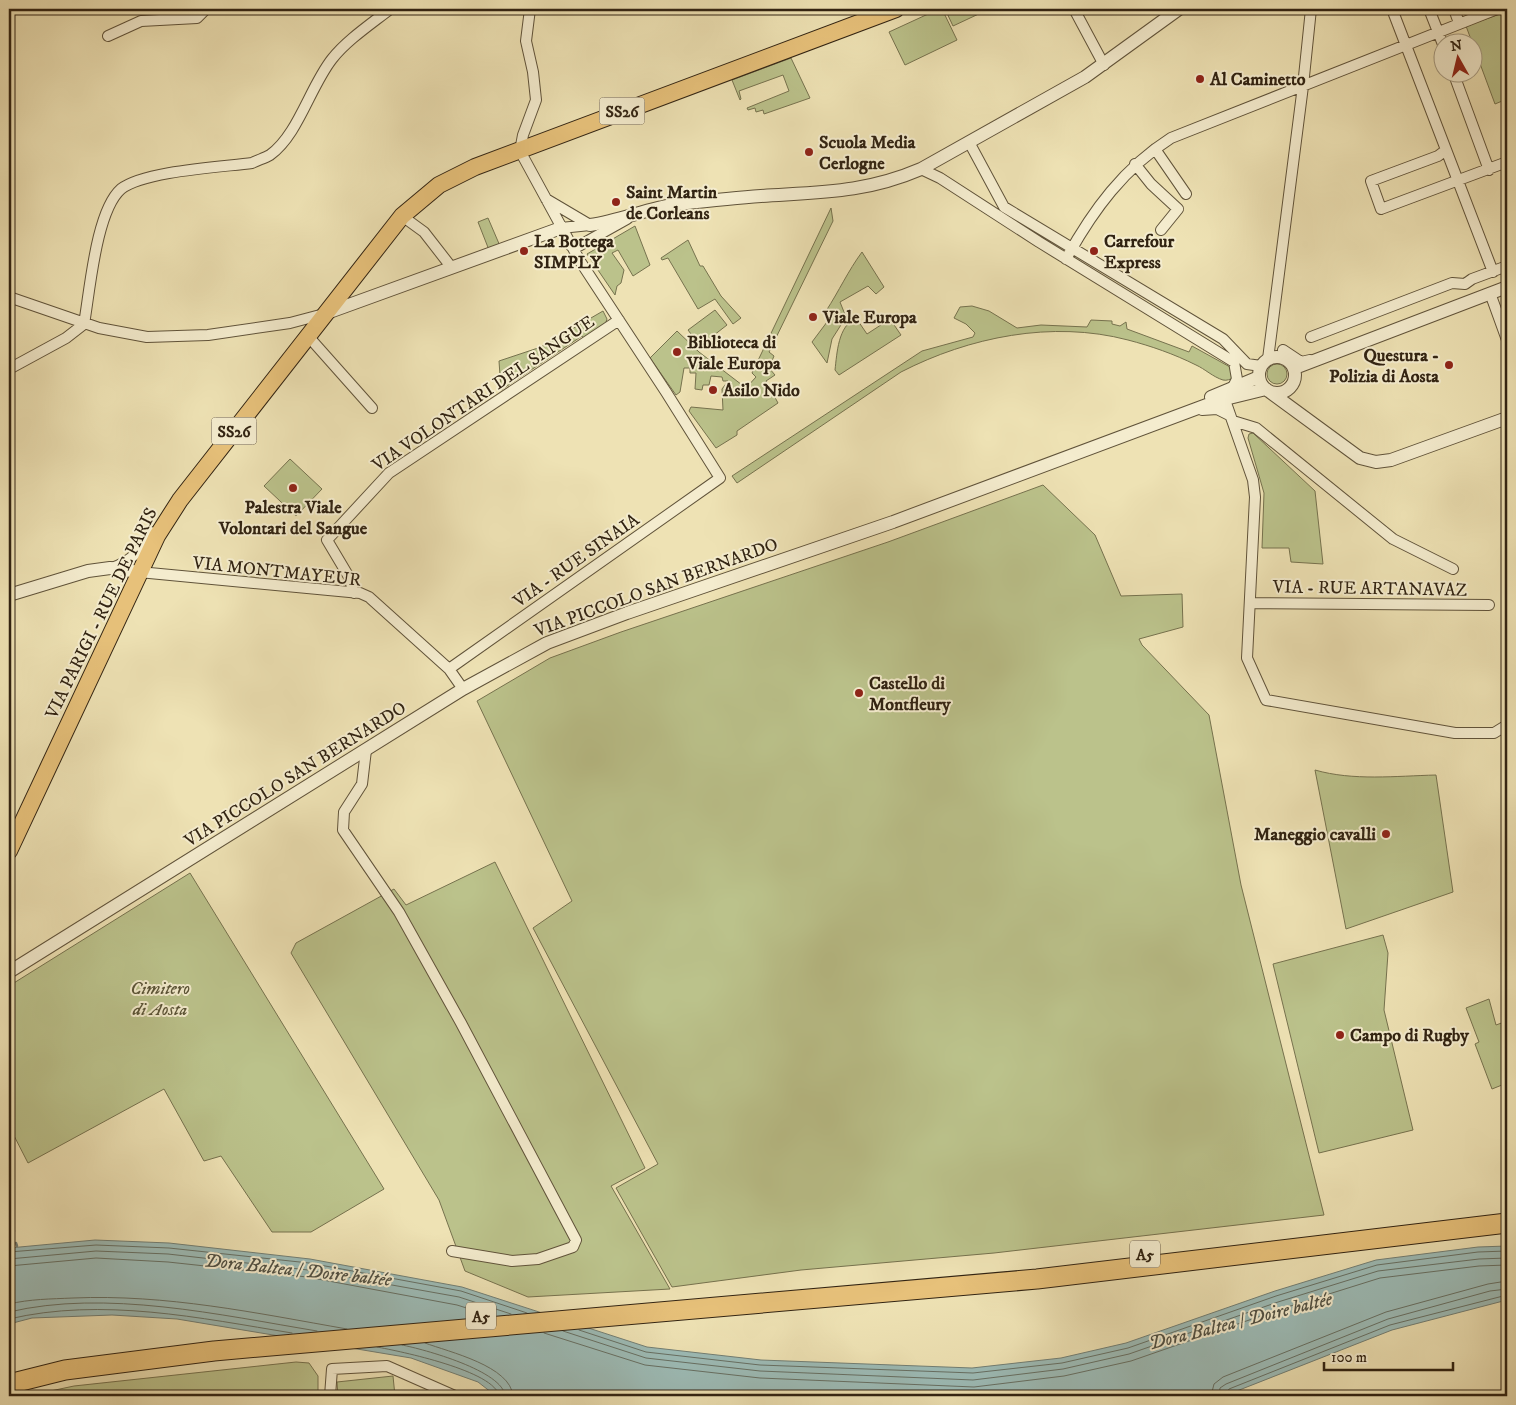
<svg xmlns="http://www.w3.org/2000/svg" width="1516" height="1405" viewBox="0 0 1516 1405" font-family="'IM FELL DW Pica',serif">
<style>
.green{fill:#bbc28b;stroke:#76724e}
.water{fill:#9dbcb7;stroke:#727f75}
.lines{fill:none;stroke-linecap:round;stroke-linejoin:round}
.shore{stroke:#677064;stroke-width:1}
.stream{stroke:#727f75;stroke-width:2.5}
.minor-casing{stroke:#60533a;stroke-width:12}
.tertiary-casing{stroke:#60533a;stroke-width:14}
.primary-casing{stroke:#312312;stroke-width:18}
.motorway-casing{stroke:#312312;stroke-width:21}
.minor{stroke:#f4ecce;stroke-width:10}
.tertiary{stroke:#f4ecce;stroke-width:12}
.primary{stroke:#e7c17a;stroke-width:16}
.motorway{stroke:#e7c17a;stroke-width:19}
.poi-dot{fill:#8f2418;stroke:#f4ecce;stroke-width:2}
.labels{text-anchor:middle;stroke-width:4;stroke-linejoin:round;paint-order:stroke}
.shield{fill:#f4ecce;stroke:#6c5f4a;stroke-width:1}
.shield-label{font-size:16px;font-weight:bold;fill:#312312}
.poi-label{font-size:18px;font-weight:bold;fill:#312312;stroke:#f4ecce;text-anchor:start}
.street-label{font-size:18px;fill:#312312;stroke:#f4ecce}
.park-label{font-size:18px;font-style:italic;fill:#5a5336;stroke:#f4ecce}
.water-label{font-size:19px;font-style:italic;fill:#515144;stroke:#f4ecce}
</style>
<rect width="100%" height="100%" fill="#eee2b4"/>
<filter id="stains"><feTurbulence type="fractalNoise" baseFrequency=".004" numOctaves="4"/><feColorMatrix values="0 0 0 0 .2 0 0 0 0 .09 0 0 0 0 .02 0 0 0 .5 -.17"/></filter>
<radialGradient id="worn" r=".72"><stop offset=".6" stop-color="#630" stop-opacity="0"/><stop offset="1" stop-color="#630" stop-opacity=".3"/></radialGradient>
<path class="green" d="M939,9H942L957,40L905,65L889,32Z
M945,9H984L985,11L953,26Z
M1506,12L1507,99L1495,104L1466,26Z
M791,58L810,98L764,114L763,110L756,112L755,108L748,110L747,108L789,91L783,75L739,91L741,99L740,100L732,80Z
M831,208L833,221L769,352L774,356L769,368L775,375L766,381L778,403L737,431V435L716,448L689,411L691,407L723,410L722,389L728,381H723L722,377L711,376L709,385H703L702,390L695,389L696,373H690V368H684L680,392L676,395L650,358L677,331L699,352L746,388L756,377L752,373Z
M488,218L500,246L489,250L478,222Z
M635,226L650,265L633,276L618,250L612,253L624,270L621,283L617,286L615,295L587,254Z
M688,240L700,266H703L721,296L741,318L733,324L715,299L698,309L668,258L662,260L661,258Z
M862,252L884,287L876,294L868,286L840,302L846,317L832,339L827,363L812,342L830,318L826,311C839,291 848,271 862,252Z
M972,306L989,311L1017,328L1041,325L1087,327L1091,320L1112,321V324L1120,326L1126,322L1127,329L1189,352L1192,346L1230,367L1234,378C1230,379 1227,381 1223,380C1213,377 1205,369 1196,365C1174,354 1151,346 1128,340C1052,320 969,337 901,372L737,483L732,476L922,351L973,337L975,333L966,324L954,318L960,307Z
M715,310L727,325L700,346L688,330Z
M603,311L607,319L605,325L584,339L582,336L501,390L499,361L541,347Z
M856,318L867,334L890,319L901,335L839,375L835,370C837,353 838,326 856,318Z
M1267 374a10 10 0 1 1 20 0a10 10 0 1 1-20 0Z
M1253,433L1315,491L1323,564L1291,562L1289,548H1262L1264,493L1248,438L1249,434Z
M290,459L322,489L296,516L264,486Z
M1043,485L1095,535L1121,596L1182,594L1183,627L1139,639L1142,645L1209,715L1241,885L1324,1215L994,1253L801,1270L672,1287L616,1188L658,1164L533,928L572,901L477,701L550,658L621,632L888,542Z
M1315,770C1353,781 1396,776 1436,775L1453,892L1346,929Z
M495,862L645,1168L611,1186L670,1289L528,1297L465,1271L439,1200L291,953L296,943L394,889L406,905Z
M190,873L384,1189L311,1232H272L221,1156L204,1161L164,1089L28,1163L9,1126V986Z
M1383,935L1388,953L1384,1010L1413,1130L1319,1153L1273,964Z
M1489,999L1496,1025L1507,1021V1083L1492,1089L1475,1044L1479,1042L1466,1008Z
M296,1362L309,1363L318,1376V1396H27L74,1386Z
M393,1376L395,1396H338L337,1382Z"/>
<path class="water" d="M95,1240L169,1243L310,1259L462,1287L647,1347L761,1360L972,1368L1061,1358L1126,1343L1275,1291L1376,1260L1478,1247L1507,1246V1300L1392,1330L1224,1396H496L478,1382L411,1358L177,1319L112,1315L32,1318L9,1324V1248Z"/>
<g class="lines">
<path class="shore" d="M9,1252L96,1245L169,1248L309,1263L461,1291L527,1313
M9,1259L96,1251L168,1254L308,1270L459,1297L511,1314
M9,1266L96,1258L168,1262L307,1277L457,1305L492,1316
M9,1304C30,1299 51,1299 73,1298C166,1294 256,1313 347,1329
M9,1312C106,1289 220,1315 317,1331
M9,1319C102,1297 200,1318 292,1333
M579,1330L646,1352L760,1365L973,1373L1062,1363L1128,1348L1276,1296L1377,1265L1478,1252L1507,1251
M563,1331L646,1358L760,1371L973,1380L1063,1369L1129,1354L1278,1302L1378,1271L1479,1259L1507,1258
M544,1333L645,1365L760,1378L974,1387L1064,1376L1131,1361L1281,1309L1380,1278L1479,1266L1507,1265
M425,1343C449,1352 511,1366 513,1396
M402,1345C423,1349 504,1371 505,1396
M377,1347C399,1351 496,1371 499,1396
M1211,1396L1214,1384L1223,1377L1386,1312L1488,1284L1507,1281
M1219,1396L1220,1388L1226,1384L1388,1319L1490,1291L1507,1289
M1225,1396L1229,1389L1390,1325L1507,1295"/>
<path class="stream" d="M9,1212L14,1231
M16,1243L17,1246"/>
<defs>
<path id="minor" d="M1074,9L1104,65
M1392,9L1493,272
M1429,9L1444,47
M1454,9L1459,23
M108,36L141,21L197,18L206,9
M1453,72L1489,170
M969,142L1004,207L1223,339L1247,364L1261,366
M1155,149L1186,194
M1446,150L1438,156L1371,181L1381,209L1507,162
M1135,164L1151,184L1178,209L1161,230
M921,169L940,178L1039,242L1234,362L1237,379L1233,387
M546,199L590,225
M402,216L424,232L452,268
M561,228L590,225
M571,246L577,247L627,219
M1066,259C1093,210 1124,168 1171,138L1497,9
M1490,293L1507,340
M9,297L99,328L147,337L208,335L290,323L324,314
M84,324C90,290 96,211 121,189C144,171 221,167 252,163C258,160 265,158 270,155C298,135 310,87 332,59C347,40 371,24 390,9
M308,336L372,408
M1311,337L1452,283L1465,284L1472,279L1507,266
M1283,350L1301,362L1310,360
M1268,359L1303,86L1311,9
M9,369L66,338L84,324
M1228,393L1226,403L1253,480L1255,497L1247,658L1266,700L1455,733H1494L1507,725
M1202,410L1217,409L1229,415
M1233,421L1256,428L1393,539L1453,569
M112,568C132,561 141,550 151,532
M139,572L360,593L369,597L449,669L463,689
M354,593L349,577L327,540L389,473L619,320
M1251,603L1489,605
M449,669L720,478L666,392L580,261L520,151L523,135L536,100L533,72L526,41L530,9
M366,750L362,784L344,812L343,830L399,912L461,1023L576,1240L573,1247L538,1259L512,1261L452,1251
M330,1396L332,1369L387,1366L455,1396"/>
<path id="tertiary" d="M590,225C620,221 648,208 678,204C706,201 734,198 761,196C821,192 865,193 921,169L1085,77L1179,9
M324,314L561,228
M1259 375a18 18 0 1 1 36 0a18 18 0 1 1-36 0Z
M1295,368L1507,287
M1270,392L1360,458L1376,462L1391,460L1507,418
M1211,397L1259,377
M9,595L88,571L110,568L139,572
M9,972L463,689L547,643L627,613L893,522L1217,401L1266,389"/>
<path id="primary" d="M9,851L157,536L180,500L402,216L439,185L475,167L896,9"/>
<path id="motorway" d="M9,1384L65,1370L214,1351L1037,1279L1507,1223"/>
</defs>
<use href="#minor" class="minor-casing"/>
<use href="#tertiary" class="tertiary-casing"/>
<use href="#primary" class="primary-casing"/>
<use href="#motorway" class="motorway-casing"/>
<use href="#minor" class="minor"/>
<use href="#tertiary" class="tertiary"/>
<use href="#primary" class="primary"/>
<use href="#motorway" class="motorway"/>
</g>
<g class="poi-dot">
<circle cx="1200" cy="79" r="5"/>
<circle cx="809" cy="152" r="5"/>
<circle cx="616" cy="202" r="5"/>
<circle cx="524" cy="251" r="5"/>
<circle cx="1094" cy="251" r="5"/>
<circle cx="813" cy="317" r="5"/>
<circle cx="677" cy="352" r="5"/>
<circle cx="1449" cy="365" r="5"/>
<circle cx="713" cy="390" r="5"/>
<circle cx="293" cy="488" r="5"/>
<circle cx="859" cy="693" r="5"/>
<circle cx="1386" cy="834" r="5"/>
<circle cx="1340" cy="1035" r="5"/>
</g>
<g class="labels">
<g class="shield">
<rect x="599.5" y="97.5" width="45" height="27" rx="4"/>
<rect x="211.5" y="417.5" width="45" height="27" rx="4"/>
<rect x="1130" y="1240.5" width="30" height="27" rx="4"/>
<rect x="466" y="1302.5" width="30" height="27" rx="4"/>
</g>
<g class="shield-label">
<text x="622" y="117">SS26</text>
<text x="234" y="437">SS26</text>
<text x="1145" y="1260">A5</text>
<text x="481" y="1322">A5</text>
</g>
<g class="poi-label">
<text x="1210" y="85">Al Caminetto</text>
<text x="819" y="148">Scuola Media<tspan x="819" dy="21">Cerlogne</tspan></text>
<text x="626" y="198">Saint Martin<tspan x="626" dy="21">de Corleans</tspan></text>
<text x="534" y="247">La Bottega<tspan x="534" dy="21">SIMPLY</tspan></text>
<text x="1104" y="247">Carrefour<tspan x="1104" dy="21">Express</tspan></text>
<text x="823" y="323">Viale Europa</text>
<text x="687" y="348">Biblioteca di<tspan x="687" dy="21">Viale Europa</tspan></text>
<text x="1439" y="361" text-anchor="end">Questura -<tspan x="1439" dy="21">Polizia di Aosta</tspan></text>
<text x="723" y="396">Asilo Nido</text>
<text x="293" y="513" text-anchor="middle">Palestra Viale<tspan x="293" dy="21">Volontari del Sangue</tspan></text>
<text x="869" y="689">Castello di<tspan x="869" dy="21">Montfleury</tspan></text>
<text x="1376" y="840" text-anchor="end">Maneggio cavalli</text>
<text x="1350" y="1041">Campo di Rugby</text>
</g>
<g class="street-label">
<text transform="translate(483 393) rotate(-34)" y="6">VIA VOLONTARI DEL SANGUE</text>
<text transform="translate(576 560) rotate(-35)" y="6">VIA - RUE SINAIA</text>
<text transform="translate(277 571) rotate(6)" y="6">VIA MONTMAYEUR</text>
<text transform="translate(656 587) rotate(-20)" y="6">VIA PICCOLO SAN BERNARDO</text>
<text transform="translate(1370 588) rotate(1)" y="6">VIA - RUE ARTANAVAZ</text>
<text transform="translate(101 613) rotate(-64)" y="6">VIA PARIGI - RUE DE PARIS</text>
<text transform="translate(295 774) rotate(-32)" y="6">VIA PICCOLO SAN BERNARDO</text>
</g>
<g class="park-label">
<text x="160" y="994">Cimitero<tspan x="160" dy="21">di Aosta</tspan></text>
</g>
<g class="water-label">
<text transform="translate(298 1269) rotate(6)" y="7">Dora Baltea / Doire baltée</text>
<text transform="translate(1240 1320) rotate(-14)" y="7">Dora Baltea / Doire baltée</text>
</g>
</g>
<rect width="1516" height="1405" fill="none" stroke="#eee2b4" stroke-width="30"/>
<rect x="10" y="10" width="1496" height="1385" fill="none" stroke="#312312" stroke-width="2.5"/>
<rect x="15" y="15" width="1486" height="1375" fill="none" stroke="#312312"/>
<g transform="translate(1458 58) rotate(352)"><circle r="24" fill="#f4ecce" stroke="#a69c83"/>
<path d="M0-4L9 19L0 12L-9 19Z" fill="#8f2418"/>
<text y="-8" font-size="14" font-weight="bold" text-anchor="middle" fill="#312312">N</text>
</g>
<path d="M1324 1362v8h129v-8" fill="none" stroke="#312312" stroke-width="2.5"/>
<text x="1331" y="1362" font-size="15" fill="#312312" stroke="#f4ecce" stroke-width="4" paint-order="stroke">100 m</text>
<rect width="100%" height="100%" filter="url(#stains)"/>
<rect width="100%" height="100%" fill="url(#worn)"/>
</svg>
